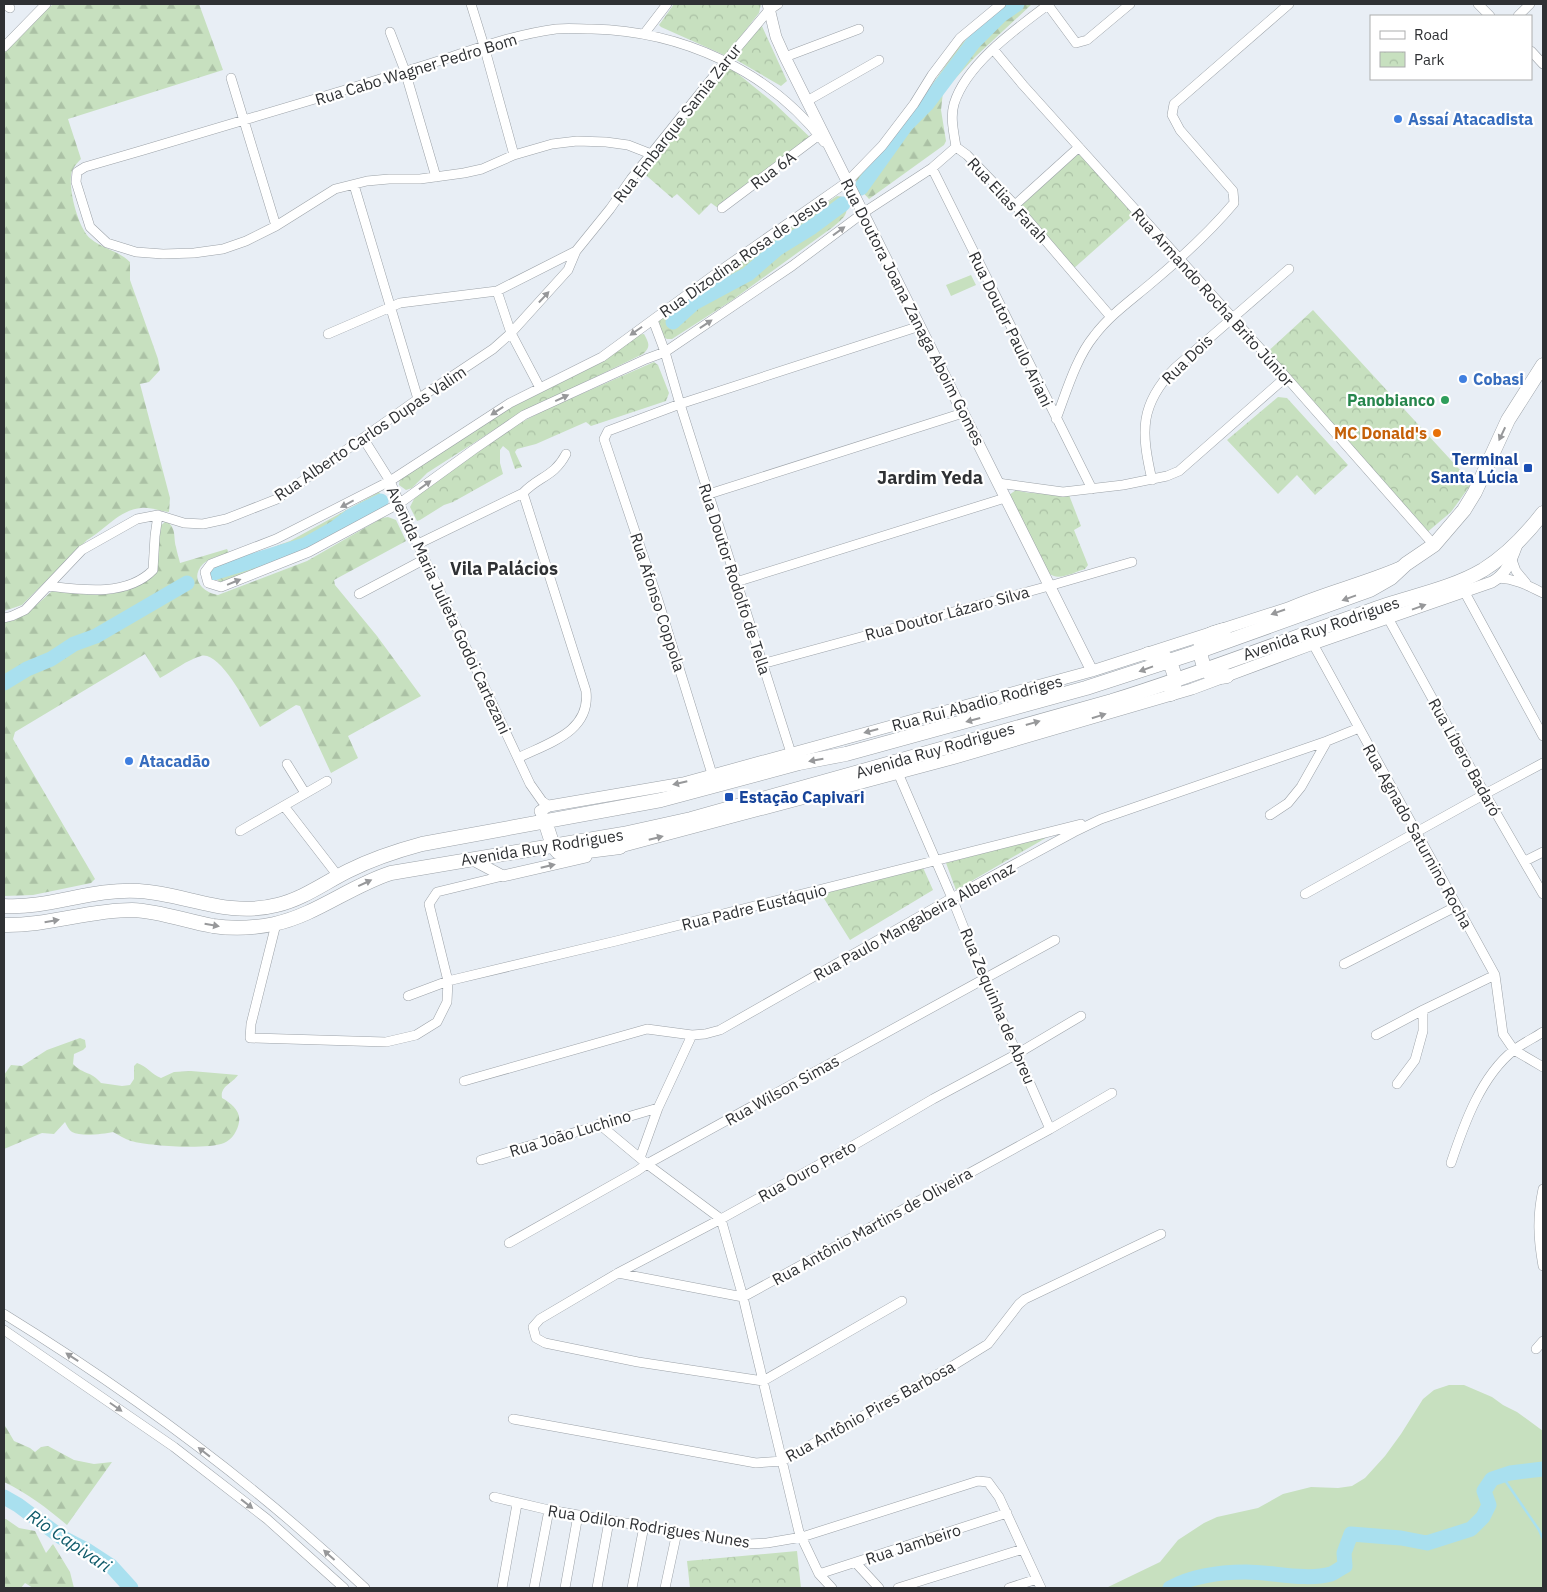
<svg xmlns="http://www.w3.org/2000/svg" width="1547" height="1592" viewBox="0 0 1547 1592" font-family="'IBM Plex Sans',sans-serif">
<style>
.green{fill:#c7e0bf}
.forest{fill:url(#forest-firs)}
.park{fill:url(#park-crowns)}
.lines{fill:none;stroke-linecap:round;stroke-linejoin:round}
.stream{stroke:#a9e0ef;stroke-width:2.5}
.river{stroke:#a9e0ef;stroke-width:15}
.minor-casing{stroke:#9ca2a8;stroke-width:10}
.tertiary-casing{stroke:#9ca2a8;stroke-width:12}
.primary-casing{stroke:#9ca2a8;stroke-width:15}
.minor{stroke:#fff;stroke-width:9}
.tertiary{stroke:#fff;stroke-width:11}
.primary{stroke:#fff;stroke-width:14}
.oneway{fill:#97989a}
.shop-dot{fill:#3f7fe0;stroke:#fff;stroke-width:2}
.leisure-dot{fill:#2e9e5b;stroke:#fff;stroke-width:2}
.food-dot{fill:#e8710a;stroke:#fff;stroke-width:2}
.transit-dot{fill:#1a4fb4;stroke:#fff;stroke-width:2}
.labels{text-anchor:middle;stroke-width:4.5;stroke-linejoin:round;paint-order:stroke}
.street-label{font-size:16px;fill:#2f3134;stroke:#fff}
.shop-label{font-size:16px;font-weight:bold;fill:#366cbe;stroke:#fff;text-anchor:start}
.leisure-label{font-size:16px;font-weight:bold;fill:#27864d;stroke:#fff;text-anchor:end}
.food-label{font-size:16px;font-weight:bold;fill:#c56008;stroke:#fff;text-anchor:end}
.transit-label{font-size:16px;font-weight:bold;fill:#164399;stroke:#fff;text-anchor:end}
.neighbourhood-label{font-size:18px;font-weight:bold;fill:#2f3134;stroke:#fff}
.water-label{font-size:18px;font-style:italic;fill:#105b6a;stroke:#fff}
</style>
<defs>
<pattern id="forest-firs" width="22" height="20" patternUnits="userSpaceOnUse" patternTransform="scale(1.25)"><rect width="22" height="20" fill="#c7e0bf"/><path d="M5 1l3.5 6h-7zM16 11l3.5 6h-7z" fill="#abc1a5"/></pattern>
<pattern id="park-crowns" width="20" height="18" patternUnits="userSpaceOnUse" patternTransform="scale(1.25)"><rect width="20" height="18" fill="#c7e0bf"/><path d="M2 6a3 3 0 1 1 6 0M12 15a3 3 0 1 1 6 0" fill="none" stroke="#abc1a5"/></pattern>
</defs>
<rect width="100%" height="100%" fill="#e8eef5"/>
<path class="green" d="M971,275L976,285L951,296L946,285Z
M1449,1385H1464L1492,1397L1503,1405L1517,1412L1543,1431V1588H1106L1160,1562L1178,1540L1204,1523L1217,1517L1258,1508L1283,1494L1311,1487L1338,1488L1352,1486L1365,1478L1385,1456L1401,1434L1423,1399L1434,1390Z"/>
<path class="forest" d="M54,4H199L223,70L68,119L81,159C78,162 74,166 72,171C67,186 78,229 91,239C103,249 119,251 130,262V280L158,359L160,370L149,382L140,384L170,498L169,512C160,511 150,507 141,508C119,510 105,530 87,540L22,605L4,611V53L44,10Z
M1007,4H1032L975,57L943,92L941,110L946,141L944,145L869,199L857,186L856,178L917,106L960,45Z
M388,517L396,520L406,541L334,580L335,585L377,636L421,696L348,736L358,758L331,773L300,706L296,705L260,727C251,712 221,650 201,656C187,660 173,671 160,678L145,654L15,732L13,739L95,879L91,883L33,895L4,896V621L12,620L32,609L52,591C91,595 124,601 156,573L159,527L166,521C177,528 173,536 176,547C177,553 179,558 180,563L227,549L229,553C220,556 210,557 203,564C189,578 203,593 218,595L307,561L382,518Z
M80,1038L85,1040L86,1047L83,1050L74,1054L73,1064C84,1075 91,1071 101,1083L122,1086L130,1085L134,1079V1066L137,1063C147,1066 152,1075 161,1078L174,1072L191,1071L238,1075C232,1084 220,1086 222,1098C231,1103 241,1111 239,1122C238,1130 232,1140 224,1143C205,1150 150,1146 131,1141C125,1139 119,1135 113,1132C103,1134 81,1137 72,1132C69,1130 67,1126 65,1122L54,1134L42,1133L4,1149V1075L11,1065L22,1066L47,1050Z
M4,1424L14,1441L30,1448L35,1452L41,1447L48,1446L74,1460L94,1464L112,1462L67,1525C47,1508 27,1493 4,1482Z
M4,1519H6L19,1528L35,1531L46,1553L53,1544L70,1572L74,1588H33L25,1583L21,1588H4Z"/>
<path class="park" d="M674,4H761L759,13L726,55H724L661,27L659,25Z
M761,24L787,81L781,86L733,58Z
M726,64L774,103L815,142L722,211L711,203L699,215L677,194L672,198L640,170Z
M1080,151L1136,213L1073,269L1017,206Z
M837,196L843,197C851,213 845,217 833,227L731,301L672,339H667L662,336L659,321L761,246Z
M1313,310L1472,483L1451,512L1425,534L1265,354Z
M644,334C649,343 651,347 643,354L519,414L427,473L412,488L406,490L399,485L400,477L508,408L637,335Z
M654,362L658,365L669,393L666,401L591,426L586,422L536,444L517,449L515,452L522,467L515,469L509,451L503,446L500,450V463L503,474L453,502L444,505L420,520L417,521L410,507L414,499L432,483L520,423L547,409Z
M1278,397L1287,398L1348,465L1315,495L1297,475L1278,494L1227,440Z
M1016,490C1033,496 1052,491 1069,495L1081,526L1074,530L1088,565L1085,569C1075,572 1057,582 1049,573L1009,495Z
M379,492L387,503L319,542L277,561L221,583L215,578L214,571L219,567L290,541Z
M1051,835L956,890L946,863Z
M920,861L933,890L850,940L818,889Z
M797,1551L801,1588H690L687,1561Z"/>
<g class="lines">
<path class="stream" d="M1502,1476L1539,1530L1543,1539"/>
<path class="river" d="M861,188L906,125L927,104L973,43L1001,15L1017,4
M673,322L694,303L748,274L778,248L812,227L843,204
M213,573L305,545L335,528L351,516L381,501
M4,683L27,669L51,659L74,644L96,636L187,583
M4,1497L18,1505L61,1537L88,1551L111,1566L131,1588
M1170,1588C1192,1576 1220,1572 1246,1572C1272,1572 1306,1581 1331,1574C1336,1572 1340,1568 1345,1566L1344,1553L1351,1534L1401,1538L1427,1543L1471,1529L1483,1517L1489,1505L1484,1491L1492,1479L1510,1473L1543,1469"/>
<defs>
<path id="minor" d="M4,4L10,8
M471,4L484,46L514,155
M1049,4C1017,28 966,64 954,104C950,118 954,133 956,147L967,155L1015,205L1111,317
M1478,4L1490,16
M1048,5L1076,43L1087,40L1130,4
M1518,16L1530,4
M390,32L405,71L436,177
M644,34L667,4
M4,47L46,4
M993,49L1023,85L1286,377L1434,545
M1531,51L1543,64
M785,57L859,29
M231,78L276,226
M807,101L879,60
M956,147L932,168L863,213L792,266L665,352L646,359L524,415L473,450L400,503L309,552L221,587L208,583L205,572L211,564L276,539L390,481L510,403L602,357L714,275L847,182L882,146L914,104L932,75L960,38L1001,4
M651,154L628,145L606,142L577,141L552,144L514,155L482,169L464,173L420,179H389L367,181L335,189L276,226L246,241L223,249L194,253L163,254L136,252L107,243L90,227L76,182L77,172L85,167C172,142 259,116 345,90C379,79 414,69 448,58C483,46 519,34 556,29C568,28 580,29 592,29C681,31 769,70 824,142
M932,168L1092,489
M354,185L418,399
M1015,205L1079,147
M722,208L823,132
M497,291L511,333L540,388
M653,320L665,352L680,404L791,753
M328,334L400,303L497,291L576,251L610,209L631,179L726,61L769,10L778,4
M1056,419C1066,393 1076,358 1094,336C1109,316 1130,301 1149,285C1179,260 1209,233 1234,203L1233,191L1180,130L1172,115L1174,104L1289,4
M363,438L390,481L410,528L530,784L542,801L549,806
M1152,480C1141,432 1139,405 1175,368L1289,269
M998,483L1063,492L1123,485L1167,476L1179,471L1286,377
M709,494L963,413
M418,544L523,493C539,476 554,477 566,454
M1512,560L1516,571L1526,583
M1498,578C1516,579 1527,585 1543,593
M736,582L1005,498
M48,586C81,590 127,597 153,570L155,536L158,515
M1464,591L1543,736
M359,594L425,559
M4,618L12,616L25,610L82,550L137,519L158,515L184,523L203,524L226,519L277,499L418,399L493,349L511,333L568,270L576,251
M1388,618L1485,794L1543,894
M1313,644L1495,975L1503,1034L1514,1050L1543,1067
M762,664L1049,586L1132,562
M518,758C548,743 591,732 586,691L523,493
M287,764L305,793
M898,773L952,898L984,979L1050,1129
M712,774L658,600L604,439L608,431L680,404L920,326
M284,806L338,876
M1270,815L1288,803L1301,787L1327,741
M240,831L327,781
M1525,861L1543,852
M1305,894L1485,794L1543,763
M276,924L251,1024L250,1038L386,1042L416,1035L437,1022L447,1002L448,981L429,904L437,892L503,876
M1344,964L1457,906
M408,996L448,981L616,941L1081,824
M1376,1035L1423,1010L1495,975
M464,1081L647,1029L692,1035L705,1034L720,1030L952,898L1074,832L1101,819L1327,741L1359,728
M1397,1084L1415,1060L1423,1031V1010
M599,1124L647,1164L721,1219L743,1297L799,1532L819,1574L832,1588
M640,1158L658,1108L692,1035
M481,1160L658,1108
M1451,1163C1464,1124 1481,1076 1514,1050C1523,1043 1534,1038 1543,1032
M1543,1189C1537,1217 1538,1238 1543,1266
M509,1243L637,1171L647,1164L1055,940
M618,1273L743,1297L1050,1129L1112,1093
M902,1301L763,1381L638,1362L545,1343L536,1338L533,1327L540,1319L618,1273L721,1219L849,1148L933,1099L1017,1054L1081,1016
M4,1314C132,1393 255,1484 365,1588
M4,1330L174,1447L267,1519L344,1588
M1536,1349L1543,1341
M513,1419L756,1463L782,1461L954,1365L988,1344L1019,1304L1025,1299L1161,1234
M494,1497L549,1510L748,1544L767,1543L802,1537L978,1481L988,1482L999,1497L1041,1588
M856,1563L879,1588
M819,1574L1007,1513
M502,1588L517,1504
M534,1588L549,1510
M565,1588L578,1515
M597,1588L609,1521
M632,1588L644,1526
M665,1588L677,1532
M898,1588L1023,1549
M1009,1588L1037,1579"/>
<path id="tertiary" d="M768,4L776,37L785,57L1092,671
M545,821L540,811L549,806L683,783L1092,671L1288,608C1324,592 1363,583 1400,567
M613,849L952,759L1192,689L1313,644L1492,582C1508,573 1512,558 1518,542
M471,859L503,876L586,857"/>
<path id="primary" d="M1224,630C1217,632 1208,634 1203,640C1197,647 1202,667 1209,673C1214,678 1221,677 1227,676
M1148,654C1170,654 1170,661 1176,680L1171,694
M545,821L553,846L558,852L572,853L620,847
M4,906C48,909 92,888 139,891C187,894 227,918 277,905C303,899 324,883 348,871C372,859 396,851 422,844L661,800L799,763L846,754L1086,688L1200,651L1370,590L1391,578L1406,564L1434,545L1464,510L1475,492L1508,420L1543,365
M4,925C47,926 88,910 132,910C159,911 186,921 213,926C233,929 254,928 274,924C316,915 350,886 391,873L623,834L691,819L1112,701C1199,674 1283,641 1369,611C1406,597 1449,590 1483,570C1507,555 1526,535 1543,513"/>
</defs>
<use href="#minor" class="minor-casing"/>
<use href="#tertiary" class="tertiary-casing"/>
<use href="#primary" class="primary-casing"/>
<use href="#minor" class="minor"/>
<use href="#tertiary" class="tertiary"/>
<use href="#primary" class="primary"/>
</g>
<defs><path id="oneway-solid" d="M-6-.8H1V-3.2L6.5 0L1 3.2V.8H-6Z" transform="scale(1.25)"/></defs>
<g class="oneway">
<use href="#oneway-solid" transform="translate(839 231) rotate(-36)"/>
<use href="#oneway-solid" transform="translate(544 297) rotate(-47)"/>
<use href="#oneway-solid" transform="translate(706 324) rotate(-34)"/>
<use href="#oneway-solid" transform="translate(636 331) rotate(145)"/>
<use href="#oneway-solid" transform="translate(562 398) rotate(-25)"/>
<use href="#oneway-solid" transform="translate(497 411) rotate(147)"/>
<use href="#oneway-solid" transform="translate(1502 434) rotate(115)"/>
<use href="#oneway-solid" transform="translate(425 485) rotate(-36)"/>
<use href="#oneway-solid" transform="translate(347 504) rotate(152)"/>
<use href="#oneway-solid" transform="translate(234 582) rotate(-22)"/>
<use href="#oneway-solid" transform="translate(1349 598) rotate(160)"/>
<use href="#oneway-solid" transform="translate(1419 607) rotate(-20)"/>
<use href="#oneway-solid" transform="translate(1278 612) rotate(161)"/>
<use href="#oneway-solid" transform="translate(1146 669) rotate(160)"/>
<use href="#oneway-solid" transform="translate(1099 716) rotate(-17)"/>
<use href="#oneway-solid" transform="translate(973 720) rotate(165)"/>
<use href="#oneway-solid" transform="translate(1033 723) rotate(-16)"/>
<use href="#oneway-solid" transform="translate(871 731) rotate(165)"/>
<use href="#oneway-solid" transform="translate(816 760) rotate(170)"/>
<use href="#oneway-solid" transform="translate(680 783) rotate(167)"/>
<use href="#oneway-solid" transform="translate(656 838) rotate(-14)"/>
<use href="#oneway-solid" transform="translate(548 866) rotate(-13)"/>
<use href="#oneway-solid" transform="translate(365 883) rotate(-25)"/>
<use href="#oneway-solid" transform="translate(52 921) rotate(-10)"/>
<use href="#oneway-solid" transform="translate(212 925) rotate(10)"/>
<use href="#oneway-solid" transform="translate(72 1357) rotate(-147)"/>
<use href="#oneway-solid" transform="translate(116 1407) rotate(35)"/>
<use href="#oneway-solid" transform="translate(204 1452) rotate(-142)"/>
<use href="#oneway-solid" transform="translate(247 1504) rotate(38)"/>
<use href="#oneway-solid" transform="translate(329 1555) rotate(-138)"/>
</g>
<g class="shop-dot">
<circle cx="1398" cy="119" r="5"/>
<circle cx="1463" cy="379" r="5"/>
<circle cx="129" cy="761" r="5"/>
</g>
<circle class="leisure-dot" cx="1445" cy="400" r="5"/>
<circle class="food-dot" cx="1437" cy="433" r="5"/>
<g class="transit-dot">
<rect x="1523" y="463" width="10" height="10" rx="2.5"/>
<rect x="724" y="792" width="10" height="10" rx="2.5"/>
</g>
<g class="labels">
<g class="street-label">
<text transform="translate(416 69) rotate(-17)" y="6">Rua Cabo Wagner Pedro Bom</text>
<text transform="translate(677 123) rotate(-52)" y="6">Rua Embarque Samia Zarur</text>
<text transform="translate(773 170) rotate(-37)" y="6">Rua 6A</text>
<text transform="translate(1008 200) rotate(47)" y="6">Rua Elias Farah</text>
<text transform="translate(743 256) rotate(-35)" y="6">Rua Dizodina Rosa de Jesus</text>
<text transform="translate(1213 297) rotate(48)" y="6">Rua Armando Rocha Brito Júnior</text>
<text transform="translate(913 312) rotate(63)" y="6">Rua Doutora Joana Zanaga Aboim Gomes</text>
<text transform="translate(1011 329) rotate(64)" y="6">Rua Doutor Paulo Ariani</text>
<text transform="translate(1187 359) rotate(-44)" y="6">Rua Dois</text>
<text transform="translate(370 433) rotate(-34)" y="6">Rua Alberto Carlos Dupas Valim</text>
<text transform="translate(735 579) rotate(72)" y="6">Rua Doutor Rodolfo de Tella</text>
<text transform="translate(658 602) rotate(72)" y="6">Rua Afonso Coppola</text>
<text transform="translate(449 610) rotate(65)" y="6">Avenida Maria Julieta Godoi Cartezani</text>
<text transform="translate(947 613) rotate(-15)" y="6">Rua Doutor Lázaro Silva</text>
<text transform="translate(1321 628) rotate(-19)" y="6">Avenida Ruy Rodrigues</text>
<text transform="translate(977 703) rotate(-15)" y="6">Rua Rui Abadio Rodriges</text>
<text transform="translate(935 750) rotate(-16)" y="6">Avenida Ruy Rodrigues</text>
<text transform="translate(1465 757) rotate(61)" y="6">Rua Líbero Badaró</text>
<text transform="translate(1418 836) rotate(61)" y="6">Rua Agnado Saturnino Rocha</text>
<text transform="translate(542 847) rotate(-9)" y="6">Avenida Ruy Rodrigues</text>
<text transform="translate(754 907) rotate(-14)" y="6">Rua Padre Eustáquio</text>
<text transform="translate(914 921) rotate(-29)" y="6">Rua Paulo Mangabeira Albernaz</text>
<text transform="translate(998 1006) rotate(67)" y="6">Rua Zequinha de Abreu</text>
<text transform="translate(782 1090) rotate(-29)" y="6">Rua Wilson Simas</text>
<text transform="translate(570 1133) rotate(-17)" y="6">Rua João Luchino</text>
<text transform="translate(807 1171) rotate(-29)" y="6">Rua Ouro Preto</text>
<text transform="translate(872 1226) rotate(-29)" y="6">Rua Antônio Martins de Oliveira</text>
<text transform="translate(870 1411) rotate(-29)" y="6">Rua Antônio Pires Barbosa</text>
<text transform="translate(649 1526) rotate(9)" y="6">Rua Odilon Rodrigues Nunes</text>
<text transform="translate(913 1544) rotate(-18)" y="6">Rua Jambeiro</text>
</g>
<g class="shop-label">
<text x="1408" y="125">Assaí Atacadista</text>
<text x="1473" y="385">Cobasi</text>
<text x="139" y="767">Atacadão</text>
</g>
<g class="leisure-label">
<text x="1435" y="406">Panobianco</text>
</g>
<g class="food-label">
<text x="1427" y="439">MC Donald's</text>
</g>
<g class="transit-label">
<text x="1518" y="465">Terminal<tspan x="1518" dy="18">Santa Lúcia</tspan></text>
<text x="739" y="803" text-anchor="start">Estação Capivari</text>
</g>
<g class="neighbourhood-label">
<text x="930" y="484">Jardim Yeda</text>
<text x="504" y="575">Vila Palácios</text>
</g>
<g class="water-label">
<text transform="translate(69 1541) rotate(34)" y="6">Rio Capivari</text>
</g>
</g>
<rect width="1547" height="1592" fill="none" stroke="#2f3134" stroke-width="10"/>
<rect x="1370" y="15" width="162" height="65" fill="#ffffff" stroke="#acadae"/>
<rect x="1380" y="31" width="25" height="8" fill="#ffffff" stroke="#acadae"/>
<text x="1414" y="40" font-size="15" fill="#2f3134">Road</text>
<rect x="1380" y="52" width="25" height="15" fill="url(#park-crowns)" stroke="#acadae"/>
<text x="1414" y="65" font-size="15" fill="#2f3134">Park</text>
</svg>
